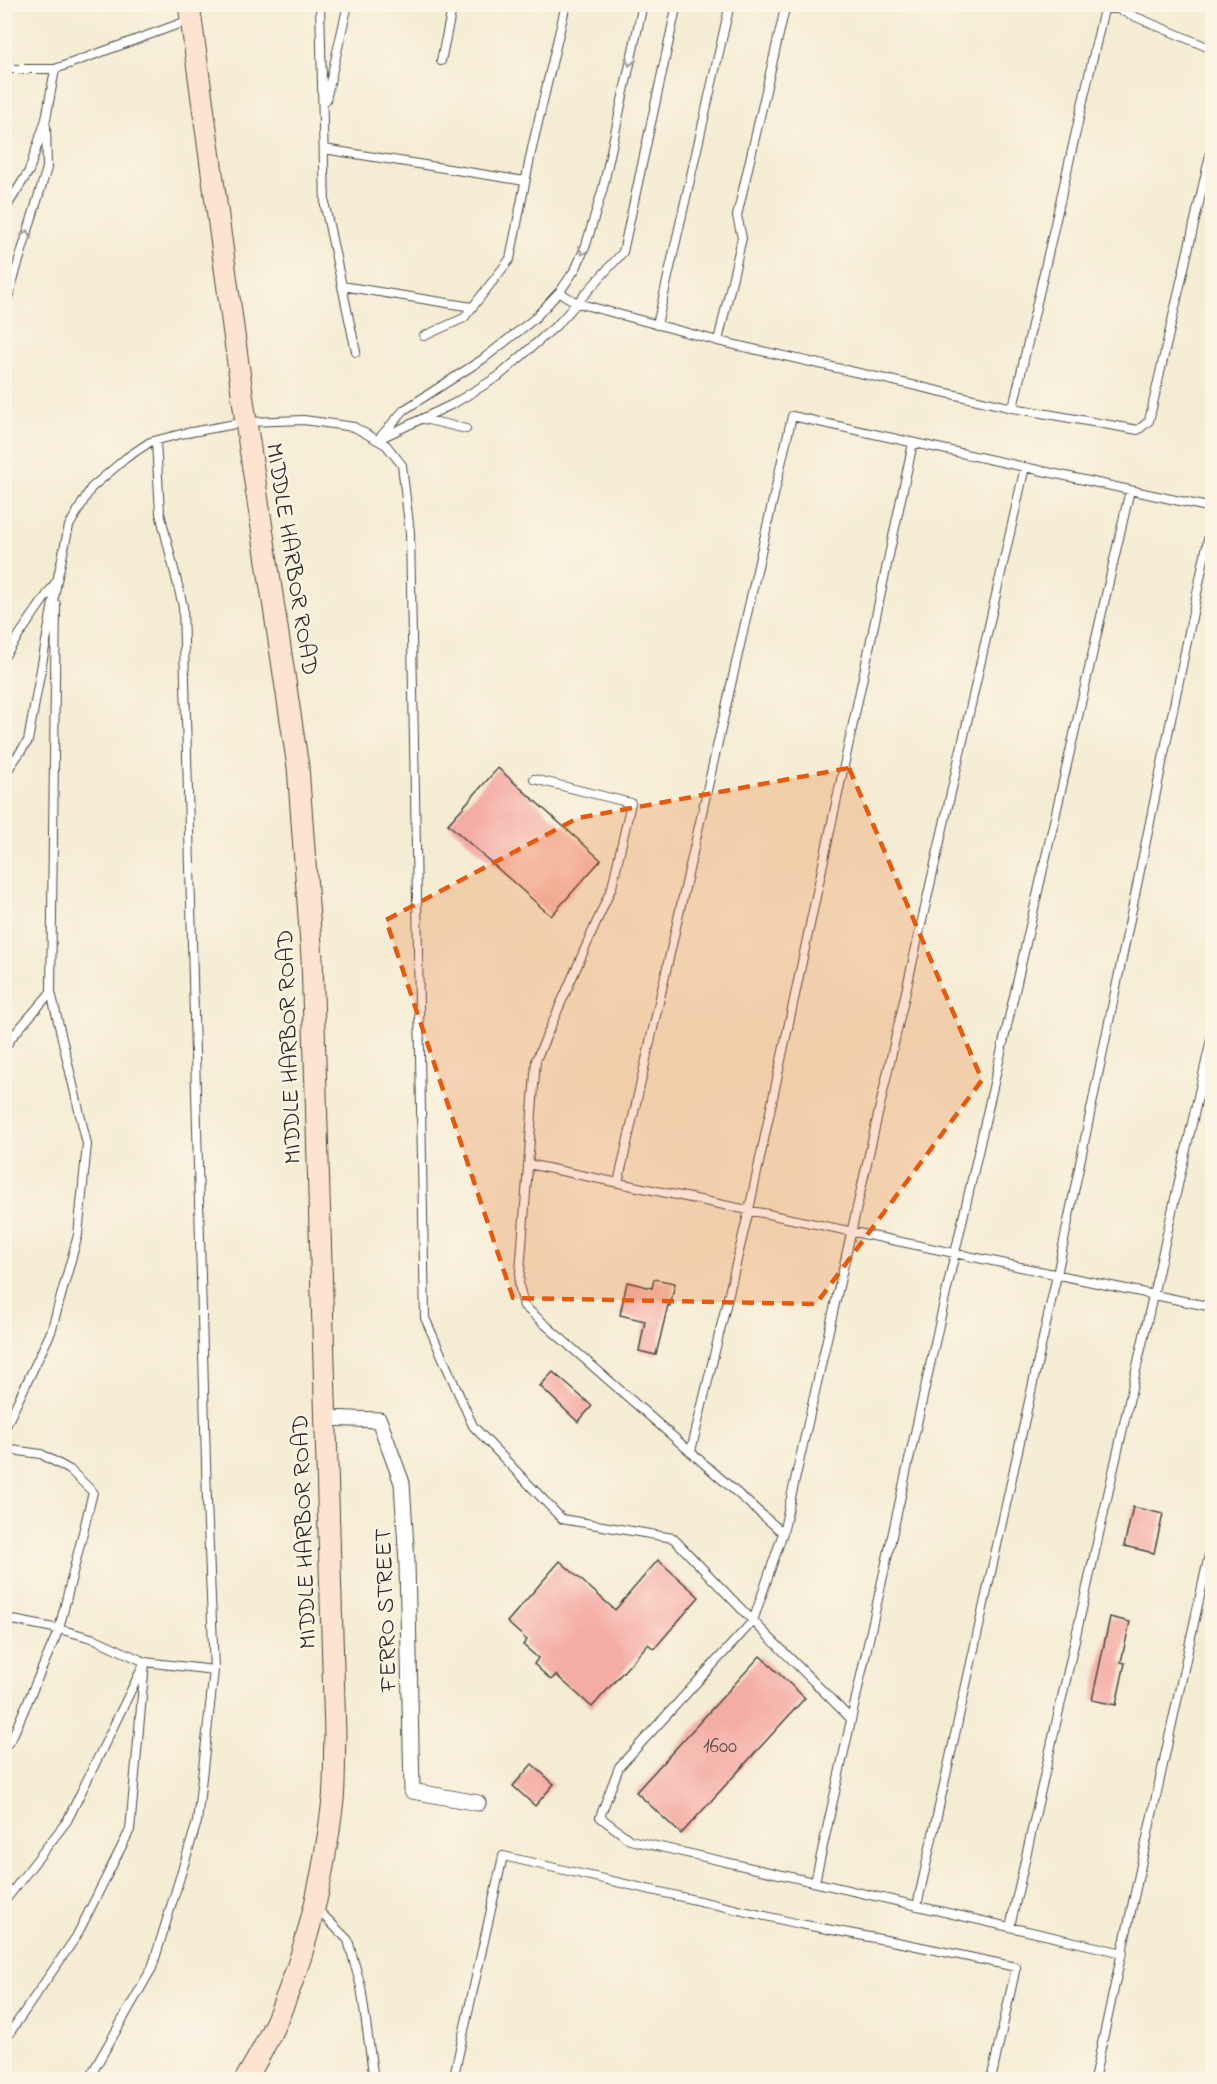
<svg xmlns="http://www.w3.org/2000/svg" width="1217" height="2084" viewBox="0 0 1217 2084" font-family="'Indie Flower',sans-serif">
<style>
.building{fill:#f4aca4}
.lines{fill:none;stroke-linecap:round;stroke-linejoin:round}
.lane-casing{stroke:#494844;stroke-width:10}
.street-casing{stroke:#494844;stroke-width:17}
.secondary-casing{stroke:#494844;stroke-width:23}
.lane{stroke:#fff;stroke-width:8}
.street{stroke:#fff;stroke-width:15}
.secondary{stroke:#fde4d0;stroke-width:21}
.oneway{stroke:#a0a0a0}
.marked{fill:#e8590c;fill-opacity:0.2;stroke:#e8590c;stroke-width:4.5;stroke-dasharray:12 8;stroke-linejoin:round}
.labels{text-anchor:middle;stroke-width:4.5;stroke-linejoin:round;paint-order:stroke}
.number-label{font-size:21px;fill:#5d4b49}
.street-label{font-size:24px;fill:#2b2b2b;stroke:#fcf5e5}
</style>
<rect width="100%" height="100%" fill="#fcf5e5"/>
<filter id="ink" filterUnits="userSpaceOnUse"><feTurbulence type="fractalNoise" baseFrequency=".0167" numOctaves="2"/><feDisplacementMap in="SourceGraphic" scale="12" xChannelSelector="R" yChannelSelector="G"/><feConvolveMatrix kernelMatrix="1 2 1 2 8 2 1 2 1" color-interpolation-filters="sRGB"/></filter>
<filter id="wash" filterUnits="userSpaceOnUse"><feTurbulence type="fractalNoise" baseFrequency=".008" numOctaves="4" result="noise"/><feDisplacementMap in="SourceGraphic" scale="24" xChannelSelector="R" yChannelSelector="G"/><feGaussianBlur stdDeviation="1.35" result="paint"/><feColorMatrix in="noise" values="0 0 0 0 0 0 0 0 0 0 0 0 0 0 0 0 0 1.4 0 .05"/><feComposite in="paint" operator="in"/></filter>
<g filter="url(#wash)">
<rect width="100%" height="100%" fill="#f4ecd3"/>
<g id="blocks">
<path class="building" d="M498,768L601,860L551,916L448,824Z
M654,1279L675,1283L670,1306L668,1305L656,1355L639,1351L645,1321L620,1315L627,1282L652,1288Z
M553,1372L592,1406L578,1422L540,1386Z
M1133,1507L1163,1514L1154,1553L1124,1546Z
M658,1560L699,1597L654,1649L648,1644L592,1707L556,1675L551,1680L534,1664L538,1658L523,1645L527,1640L507,1622L560,1561L615,1610Z
M1110,1617L1130,1622L1121,1662L1125,1663L1116,1705L1092,1700Z
M760,1656L805,1698L681,1834L636,1792Z
M532,1764L554,1784L535,1806L513,1786Z"/>
</g>
</g>
<g filter="url(#ink)">
<use href="#blocks" fill-opacity="0" stroke="#494844" stroke-width="1.5"/>
<g class="lines">
<defs>
<path id="lane" d="M320,4L325,206L356,352
M786,4L737,216L742,238L718,341L1013,408L1104,9L1083,4
M1104,9H1117L1212,49
M441,61L453,4
M4,69H55
M326,100L348,4
M324,149L525,181
M4,211L29,171L46,119L55,69L190,20
M342,286L472,307
M559,292L577,303L718,341
M4,310L47,168L46,126
M657,325L730,4
M424,336L464,318L510,259L532,148L566,4
M1013,408L1138,430L1149,421L1212,146
M424,419L466,429
M381,436L404,410L483,359L534,319L561,290L576,268L586,245L603,188L643,4
M377,440L453,404L499,376L559,323L623,252L677,4
M4,657L55,583
M4,775L28,741L57,581L69,526L91,488L126,458L150,442L181,434L246,422L304,420L354,427L386,445L402,465L410,533L425,1318L473,1426L562,1519L673,1538L753,1621L851,1719
M534,779L631,803L612,887L536,1060L519,1285L524,1306L783,1533L753,1621L619,1767L600,1817L630,1840L1123,1953
M4,1049L12,1037L51,992
M528,1164L1212,1307
M618,1183L792,416L1212,508
M4,1430L51,1332L78,1235L87,1144L51,992L56,604
M4,1449L41,1454L70,1470L93,1492L59,1629L95,1639L145,1662L214,1670
M691,1451L749,1210L913,443
M783,1533L1025,467
M4,1627L13,1620L59,1629L12,1738L4,1748
M815,1882L955,1253L1130,490
M4,1902L67,1821L143,1666
M917,1906L1057,1275L1212,520
M316,1908L348,1940L361,1987L374,2080
M1010,1927L1212,1035
M4,2041L76,1937L130,1830L145,1662
M88,2080L152,1968L197,1822L214,1670L207,1501L183,606L160,513L156,441
M453,2080L503,1856L800,1924L907,1944L1016,1967L991,2080
M1094,2080L1212,1541"/>
<path id="street" d="M325,1418L379,1420L402,1483L407,1563L412,1791L478,1803"/>
<path id="secondary" d="M189,4L246,422L298,767L312,958L335,1735C334,1757 335,1779 333,1800C322,1895 297,1997 245,2080"/>
</defs>
<use href="#lane" class="lane-casing"/>
<use href="#street" class="street-casing"/>
<use href="#secondary" class="secondary-casing"/>
<use href="#lane" class="lane"/>
<use href="#street" class="street"/>
<use href="#secondary" class="secondary"/>
</g>
<defs><path id="oneway-chevron" d="M-2-3.5L2.5 0L-2 3.5" fill="none" stroke-width="1.6" stroke-linecap="round" stroke-linejoin="round" transform="scale(1.5)"/></defs>
<g class="oneway">
<use href="#oneway-chevron" transform="translate(630 62) rotate(102)"/>
<use href="#oneway-chevron" transform="translate(27 234) rotate(-73)"/>
<use href="#oneway-chevron" transform="translate(583 251) rotate(112)"/>
</g>
</g>
<path class="marked" d="M849,768L982,1080L816,1304L513,1298L386,920L578,818Z"/>
<g class="labels">
<g class="number-label">
<text x="720" y="1752">1600</text>
</g>
<g class="street-label">
<text transform="translate(293 559) rotate(81)" y="8">MIDDLE HARBOR ROAD</text>
<text transform="translate(288 1047) rotate(-92)" y="8">MIDDLE HARBOR ROAD</text>
<text transform="translate(303 1532) rotate(-92)" y="8">MIDDLE HARBOR ROAD</text>
<text transform="translate(385 1610) rotate(-92)" y="8">FERRO STREET</text>
</g>
</g>
<rect width="1217" height="2084" fill="none" stroke="#fcf5e5" stroke-width="24"/>
</svg>
